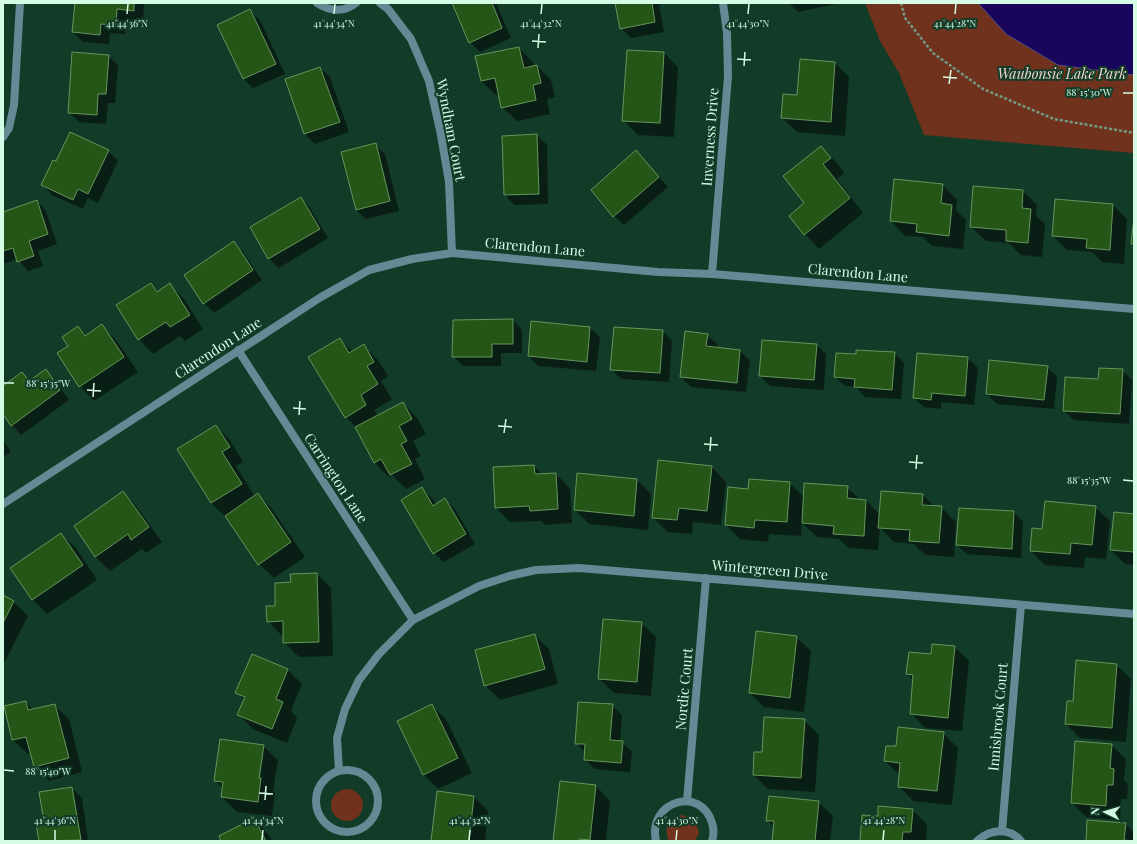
<svg xmlns="http://www.w3.org/2000/svg" width="1137" height="844" viewBox="0 0 1137 844" font-family="'Playfair Display',serif">
<style>
.green{fill:#70321c}
.water{fill:#19055b;stroke:#524f85}
.shadow{fill:#0007;fill-rule:evenodd}
.building{fill:#255618;stroke:#66955c}
.lines{fill:none;stroke-linecap:round;stroke-linejoin:round}
.path{stroke:#739a85;stroke-width:2.5;stroke-dasharray:3 2;stroke-linecap:butt}
.minor{stroke:#658995;stroke-width:8}
.ticks{fill:none;stroke:#d7fce6;stroke-width:1.5}
.labels{text-anchor:middle;stroke-width:4;stroke-linejoin:round;paint-order:stroke}
.park-label{font-size:14px;font-style:italic;fill:#f1d6cd;stroke:#123b28}
.street-label{font-size:14px;fill:#d7fce6;stroke:#123b28}
.ticks-label{font-size:10px;text-anchor:middle;fill:#d7fce6;stroke:#123b28;stroke-width:4;stroke-linejoin:round;paint-order:stroke}
</style>
<rect width="100%" height="100%" fill="#123b28"/>
<path class="green" d="M865,3H1134V153L924,135L899,73L880,41Z
M331 805a16 16 0 1 1 32 0a16 16 0 1 1-32 0Z
M682,815C692,817 697,822 699,833L695,841H669C663,828 668,818 682,815Z"/>
<path class="water" d="M978,3H1134V75L1058,65L1006,34Z"/>
<path class="shadow" d="M76,3H144L143,20L127,19L125,34L110,33L109,44L83,42L73,32Z
M453,3H496L511,38L480,52L470,42Z
M616,3H668L659,5L664,32L631,38L621,28Z
M789,3H835L836,4L798,12Z
M250,11L260,20L285,74L253,88L244,79L219,25Z
M519,48L533,62L534,66H537L551,80L555,97L547,99L550,114L517,121L502,107L500,95H496L481,81L476,57Z
M664,53L678,67L674,137L638,135L624,121Z
M108,56L118,65L115,103H108L106,124L79,122L69,112Z
M835,63L849,77L845,136L797,132L782,118L798,97Z
M320,68L330,77L349,132L315,144L305,134L286,80Z
M537,135L547,145L548,204L514,205L505,195L503,137Z
M375,145L385,154L399,211L366,219L356,210Z
M821,147L836,162L844,173L837,179L863,213L819,249L805,234V203Z
M108,151L118,161L98,203L88,198L83,209L52,195L43,185L56,162Z
M636,152L668,187L624,225L614,216Z
M943,185L957,200L956,210L966,220L963,249L932,246L923,237L905,236L891,221Z
M1022,190L1037,205L1036,216L1045,224L1042,257L1021,255L1009,243L986,241L971,227Z
M301,198L310,208L328,238L279,268L269,259L251,228Z
M1055,200L1113,205L1127,219L1124,264L1102,262L1092,252L1067,250L1053,236Z
M37,201L46,211L57,244L38,251L43,266L28,271L18,259L3,264V213Z
M234,243L243,252L262,280L214,313L204,303Z
M151,284L159,292L170,285L184,299L203,329L185,341L180,336L153,354L139,339Z
M513,320L522,330V353H501V366H463L453,356Z
M102,326L116,340L138,372L94,401L80,386L59,354L69,346L78,327L87,336Z
M590,328L600,337L596,371L538,366L529,356Z
M663,331L672,341L669,382L621,379L611,369Z
M707,335L717,344L716,348L740,351L750,360L746,392L691,387L681,377Z
M339,339L353,352L364,346L378,360L388,376L381,381L392,399L374,410L378,416L403,403L417,418L426,434L413,441L421,456L415,459L425,479L406,489L392,475L389,477L374,462L357,428L346,417Z
M763,341L817,345L826,354L824,390L770,386L760,376Z
M894,353L904,363L901,399L865,397L856,387L845,386L835,377L857,355Z
M918,354L968,358L978,368L974,405L941,402V409L924,407L914,398Z
M1047,367L1057,376L1054,409L997,404L987,394Z
M1122,370L1132,380L1129,424L1074,420L1064,411L1099,380Z
M45,371L55,380L69,400L21,435L12,425L3,413V387L22,373L30,381Z
M216,426L230,440L243,462L236,466L255,497L258,494L272,509L305,557L274,578L259,564L227,516L226,517L211,503Z
M3,440L11,452L3,457Z
M659,461L712,467L726,482L721,525L693,522L692,534L667,532L653,517Z
M534,466L543,475L556,474L570,488L572,523L545,525L541,521L510,522L496,508Z
M637,480L651,494L648,530L589,524L575,510Z
M750,480L790,483L804,497L847,487L860,500H866L880,515L923,495L935,507H941L956,522L954,557L925,555L914,544L894,542L880,528L878,550L849,548L839,539L817,537L802,523L801,536L769,534L768,542L740,539L726,525L749,490Z
M422,489L432,498L436,505L445,500L455,509L475,544L444,562L434,553Z
M123,492L137,507L162,542L146,553L142,549L110,571L96,557L75,526Z
M1095,507L1110,521L1106,559L1085,557L1084,568L1045,565L1031,551L1043,530Z
M1014,512L1023,522L1021,558L967,554L957,545Z
M1134,515V565L1125,564L1111,550Z
M61,534L76,548L97,580L47,614L33,600L11,568Z
M317,574L331,588L333,656L299,657L284,642V636H282L268,621L292,583L291,575Z
M3,596L14,602L28,616L3,665Z
M641,623L656,637L651,696L614,693L599,679Z
M534,635L549,649L558,684L500,700L485,685Z
M796,637L811,651L804,712L764,707L750,693Z
M933,645L955,647L969,661L962,731L925,728L911,713L914,681L907,674L932,655Z
M1116,665L1131,679L1126,742L1080,738L1066,724L1074,702Z
M288,670L302,684L291,711L297,718L287,743L253,729L239,715L245,701L237,692Z
M26,702L34,710L54,705L69,719L82,772L49,781L35,766L31,753L28,754L13,740Z
M431,705L446,719L472,773L438,789L424,775L398,721Z
M612,705L622,715L620,742H622L632,752L630,772L595,769L585,760L586,753L576,743Z
M804,720L819,735L815,792L768,789L754,775L762,753Z
M943,733L958,748L952,805L913,801L899,786L900,775L885,761L897,748Z
M1111,745L1126,759L1124,780L1128,784L1127,799H1121L1120,820L1086,817L1072,803Z
M263,746L278,760L273,791L275,793L272,816L237,812L222,797L224,789L215,780ZM261,757H263L260,783L258,782Z
M561,782L596,786L610,801L606,841H554Z
M72,788L82,798L88,841H40L37,825L45,823Z
M474,797L488,811L485,841H432Z
M818,802L833,816L830,841H773L774,827L767,820Z
M912,810L927,824L926,841H861L878,817Z
M254,819L268,834L272,841H222Z
M1126,824L1134,832V841H1087Z"/>
<path class="building" d="M75,3H134V11L117,9L116,25L101,24L100,35L72,32Z
M452,3H492L502,28L469,43Z
M615,3H652L655,22L620,29Z
M250,9L276,64L243,79L217,25Z
M519,47L524,68L537,65L541,83L533,85L536,100L501,108L495,78L481,81L475,56Z
M627,50L664,52L660,123L622,121Z
M72,52L109,55L106,94H98L97,115L68,113Z
M800,59L835,62L831,122L781,118L783,94L797,95Z
M320,67L340,122L304,134L285,79Z
M70,132L109,150L88,194L78,189L73,200L41,185L53,160L56,161Z
M537,134L539,194L504,195L502,136Z
M376,143L390,201L356,210L341,152Z
M821,146L831,158L823,164L850,198L804,235L789,216L804,203L783,176Z
M636,150L659,177L613,217L591,190Z
M894,179L943,184L941,203L952,205L949,236L916,232L917,224L890,221Z
M973,186L1023,190L1022,208L1031,209L1028,243L1006,241V230L970,227Z
M301,197L320,229L268,259L250,227Z
M1055,199L1113,204L1110,250L1086,248L1087,239L1052,236Z
M37,200L48,234L29,241L34,256L17,262L13,248L3,251V212Z
M1134,217V244H1131Z
M234,241L253,270L203,304L184,275Z
M151,283L157,292L170,283L190,315L170,327L166,322L138,340L116,305Z
M513,319V344H492V357H452L453,320Z
M531,321L590,327L587,362L528,356Z
M102,324L124,357L79,387L57,353L68,346L62,337L78,326L85,336Z
M614,327L663,330L660,373L610,370Z
M685,331L708,334L706,346L740,350L737,383L680,377Z
M340,338L349,353L364,344L374,362L367,366L378,384L361,395L366,405L345,418L308,357Z
M762,340L817,344L814,380L759,376Z
M856,350L895,352L892,390L854,387L855,379L834,377L836,353L856,354Z
M917,353L968,357L965,396L932,393L931,400L913,398Z
M989,360L1048,366L1044,400L986,394Z
M1099,368L1123,369L1120,414L1063,411L1065,377L1098,379Z
M46,369L60,390L11,426L3,414V386L22,372L29,381Z
M403,402L412,419L399,426L407,441L401,444L412,464L390,475L381,459L374,463L355,427Z
M216,425L230,447L222,452L242,484L211,503L177,449Z
M658,460L712,466L707,511L679,508L677,520L652,518Z
M534,465L535,474L556,473L558,509L530,511L529,506L495,508L493,467Z
M577,473L637,479L634,516L574,510Z
M749,479L790,482L787,522L755,520L754,528L725,525L728,487L748,489Z
M804,483L848,486L847,498L866,500L864,536L833,534L834,526L802,523Z
M422,487L433,506L445,498L466,534L433,554L401,500Z
M123,491L149,527L131,540L128,534L95,557L74,526Z
M881,491L923,494L922,505L942,506L939,543L909,541L910,530L878,528Z
M258,493L291,542L258,565L225,516Z
M1045,501L1096,506L1092,545L1071,543L1070,554L1030,551L1032,528L1042,529Z
M959,508L1014,511L1012,549L956,545Z
M1114,512L1134,514V552L1110,550Z
M61,533L83,565L32,600L10,568Z
M317,573L319,642L283,643V621L267,622L266,606H275V583L291,582L290,574Z
M3,595L14,601L3,623Z
M603,619L642,622L637,682L598,679Z
M756,631L797,636L790,698L749,693Z
M535,634L545,669L484,686L475,650Z
M932,644L955,646L948,718L910,714L913,675L906,674L909,652L931,654Z
M252,654L288,669L276,699L283,702L272,729L237,715L245,697L235,693Z
M1076,660L1117,664L1112,728L1065,724L1067,701H1073Z
M26,701L28,710L55,704L69,758L34,767L26,737L12,740L4,706Z
M578,702L613,704L610,740L623,741L621,763L584,760L585,744H575Z
M432,704L458,758L423,775L397,721Z
M764,717L805,719L801,778L753,775L754,752H762Z
M898,727L944,732L937,791L898,787L900,763L884,761L886,746H896Z
M220,739L264,745L259,778H261L258,802L221,797L223,782L214,781Z
M1075,741L1112,744L1110,768L1114,769L1113,785H1107L1106,806L1071,803Z
M560,781L596,785L590,840L579,839L578,841H553Z
M72,787L81,840L39,841L36,824L44,822L39,792Z
M437,791L474,796L469,841H431Z
M769,796L819,801L815,841H772L774,821H766Z
M878,806L913,809L911,832H903L902,841H860L862,815L878,816Z
M254,818L266,841H221L219,836Z
M1087,820L1126,823L1124,840L1132,841H1086Z"/>
<g class="lines">
<path class="path" d="M901,3L905,18L933,53L983,89L1054,119L1134,133"/>
<path class="minor" d="M317,3C329,11 344,13 356,3
M380,3L388,9L411,39L429,81L441,135L449,182L452,253
M3,137L9,128L14,105L20,3
M712,274L728,76L727,33L723,3
M238,350L413,620
M3,504L321,297L369,270L412,259L452,253L658,272L712,274L1134,309
M316 801a31 31 0 1 1 62 0a31 31 0 1 1-62 0Z
M339,771L337,738L345,709L359,680L379,654L413,620L479,586L509,576L536,570L579,568L1134,614
M687,801L706,578
M1002,831L1021,605
M656,841C647,801 701,785 712,823C714,829 714,835 712,841
M977,841C990,829 1009,827 1021,841"/>
</g>
<path class="ticks" d="M127,14L128,4M334,14L335,4M541,14L542,4M748,14L749,4M955,14L956,4M532,41L546,42M538,48L539,34M737,59L751,60M744,66L745,52M943,77L957,78M949,84L951,70M1123,93H1133M4,383H14M87,390L101,391M93,397L94,383M293,408L306,409M299,415L300,401M498,426L512,427M504,433L506,419M704,444L718,445M710,451L711,437M909,462L923,463M916,469L917,455M1123,480L1133,481M4,770L14,771M259,793L273,794M265,800L266,786M55,840V830M262,840L263,830M469,840L470,830M676,840L677,830M883,840L884,830"/>
<g class="labels">
<g class="park-label">
<text x="1062" y="79">Waubonsie Lake Park</text>
</g>
<g class="street-label">
<text transform="translate(451 130) rotate(79)" y="5">Wyndham Court</text>
<text transform="translate(710 137) rotate(-86)" y="5">Inverness Drive</text>
<text transform="translate(535 247) rotate(5)" y="5">Clarendon Lane</text>
<text transform="translate(858 273) rotate(5)" y="5">Clarendon Lane</text>
<text transform="translate(218 348) rotate(-33)" y="5">Clarendon Lane</text>
<text transform="translate(336 478) rotate(57)" y="5">Carrington Lane</text>
<text transform="translate(770 570) rotate(5)" y="5">Wintergreen Drive</text>
<text transform="translate(684 689) rotate(-85)" y="5">Nordic Court</text>
<text transform="translate(998 717) rotate(-85)" y="5">Innisbrook Court</text>
</g>
</g>
<g class="ticks-label">
<text x="127" y="27">41°44'36"N</text>
<text x="334" y="27">41°44'34"N</text>
<text x="541" y="27">41°44'32"N</text>
<text x="748" y="27">41°44'30"N</text>
<text x="955" y="27">41°44'28"N</text>
<text x="1089" y="96">88°15'30"W</text>
<text x="48" y="387">88°15'35"W</text>
<text x="1089" y="484">88°15'35"W</text>
<text x="48" y="775">88°15'40"W</text>
<text x="55" y="824">41°44'36"N</text>
<text x="263" y="824">41°44'34"N</text>
<text x="470" y="824">41°44'32"N</text>
<text x="677" y="824">41°44'30"N</text>
<text x="884" y="824">41°44'28"N</text>
</g>
<rect width="1137" height="844" fill="none" stroke="#d7fce6" stroke-width="8"/>
<g transform="translate(1105 812) rotate(275)" stroke="#123b28" stroke-width="3" paint-order="stroke">
<path d="M0-3L7 15L0 10L-7 15Z" fill="#d7fce6"/>
<text y="-6" font-size="11" font-weight="bold" text-anchor="middle" fill="#d7fce6">N</text>
</g>
</svg>
